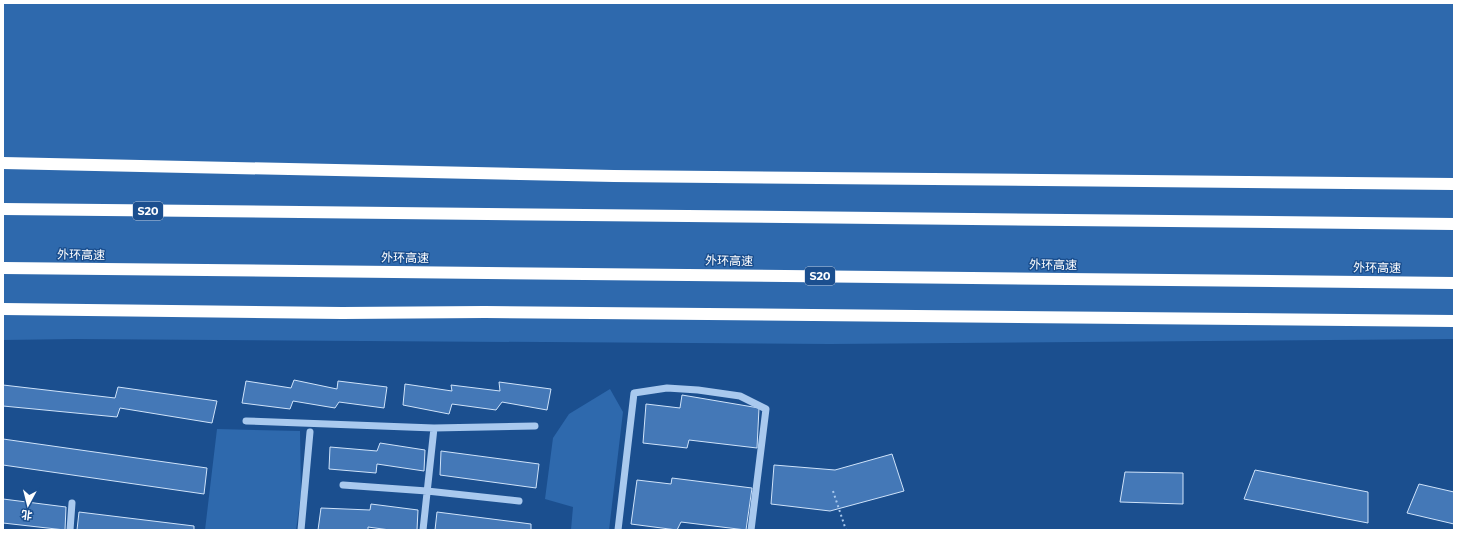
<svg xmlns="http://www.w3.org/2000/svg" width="1457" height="533" viewBox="0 0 1457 533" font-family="Montserrat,'Noto Sans SC',sans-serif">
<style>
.green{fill:#2e69ad}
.building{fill:#4478b7;stroke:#cfe3fa}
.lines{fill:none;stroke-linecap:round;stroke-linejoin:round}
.path{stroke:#a9c9ee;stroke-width:2;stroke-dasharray:2 3;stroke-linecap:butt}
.minor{stroke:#a9c9ee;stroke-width:7}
.highway{stroke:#fff;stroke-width:12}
.labels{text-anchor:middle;stroke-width:3;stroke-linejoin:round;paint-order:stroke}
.shield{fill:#1b4f8f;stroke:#bbcadd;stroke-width:1}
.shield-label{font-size:11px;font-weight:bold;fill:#fff}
.street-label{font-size:12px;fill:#fff;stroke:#1b4f8f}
</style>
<rect width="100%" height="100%" fill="#1b4f8f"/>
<path class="green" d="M3,3H1454V339L830,344L75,339L3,340Z
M610,389L623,412L609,530H571L573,507L545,499L553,438L569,414Z
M217,429L300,431L301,493L296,530H205Z"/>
<path class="building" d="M294,380L337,389L338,381L387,387L384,408L339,402L335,408L293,401L290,409L242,403L246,381L291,388Z
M499,382L551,389L547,410L502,402L496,410L452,404L449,414L403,405L405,384L452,391L451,385L500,391Z
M3,385L115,398L118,387L217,401L212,423L120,408L117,417L3,406Z
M682,395L759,408L757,448L689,440L687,448L643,443L646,404L680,408Z
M3,439L207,468L204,494L3,465Z
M380,443L425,450L424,471L377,464L376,473L329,469L330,447L377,451Z
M441,451L539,464L536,488L440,475Z
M892,454L904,491L830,511L771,504L774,465L835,470Z
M1255,470L1368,492V523L1244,499Z
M1125,472L1183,473V504L1120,502Z
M672,478L752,488L746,530L681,522L677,530L631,524L637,480L671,484Z
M1419,484L1454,492V524L1407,513Z
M3,499L66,507L65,530L3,523Z
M371,504L418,510L417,530H390L368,527V530H318L321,508L370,510Z
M79,512L194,526V530H77Z
M437,512L531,524V530H435Z"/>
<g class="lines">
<path class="path" d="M833,491L846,530"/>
<path class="minor" d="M246,421L434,428L535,426
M343,485L427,491L519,501
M70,530L72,503
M301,530L310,432
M423,530L434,428
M618,530L634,393L667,388L698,390L740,396L766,409L751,530"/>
<path class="highway" d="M3,163L614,176L1454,184
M3,209L1454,224
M3,268L1454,283
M3,309L342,313L485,312L1454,321"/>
</g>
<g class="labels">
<g class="shield">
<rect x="133" y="202" width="30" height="18" rx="3"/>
<rect x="805" y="267" width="30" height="18" rx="3"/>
</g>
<g class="shield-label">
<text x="148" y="215">S20</text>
<text x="820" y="280">S20</text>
</g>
<g class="street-label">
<text transform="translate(81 255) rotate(1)" y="4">外环高速</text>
<text transform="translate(405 258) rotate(1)" y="4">外环高速</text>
<text transform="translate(729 261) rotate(1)" y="4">外环高速</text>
<text transform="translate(1053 265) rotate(1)" y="4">外环高速</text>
<text transform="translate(1377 268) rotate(1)" y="4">外环高速</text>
</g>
</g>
<rect width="1457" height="533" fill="none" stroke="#ffffff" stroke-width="8"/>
<g transform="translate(28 505) rotate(187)" stroke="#1b4f8f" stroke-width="3" paint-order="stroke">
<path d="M0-3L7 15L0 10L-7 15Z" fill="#ffffff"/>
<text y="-6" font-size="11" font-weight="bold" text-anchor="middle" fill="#ffffff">北</text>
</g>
</svg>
